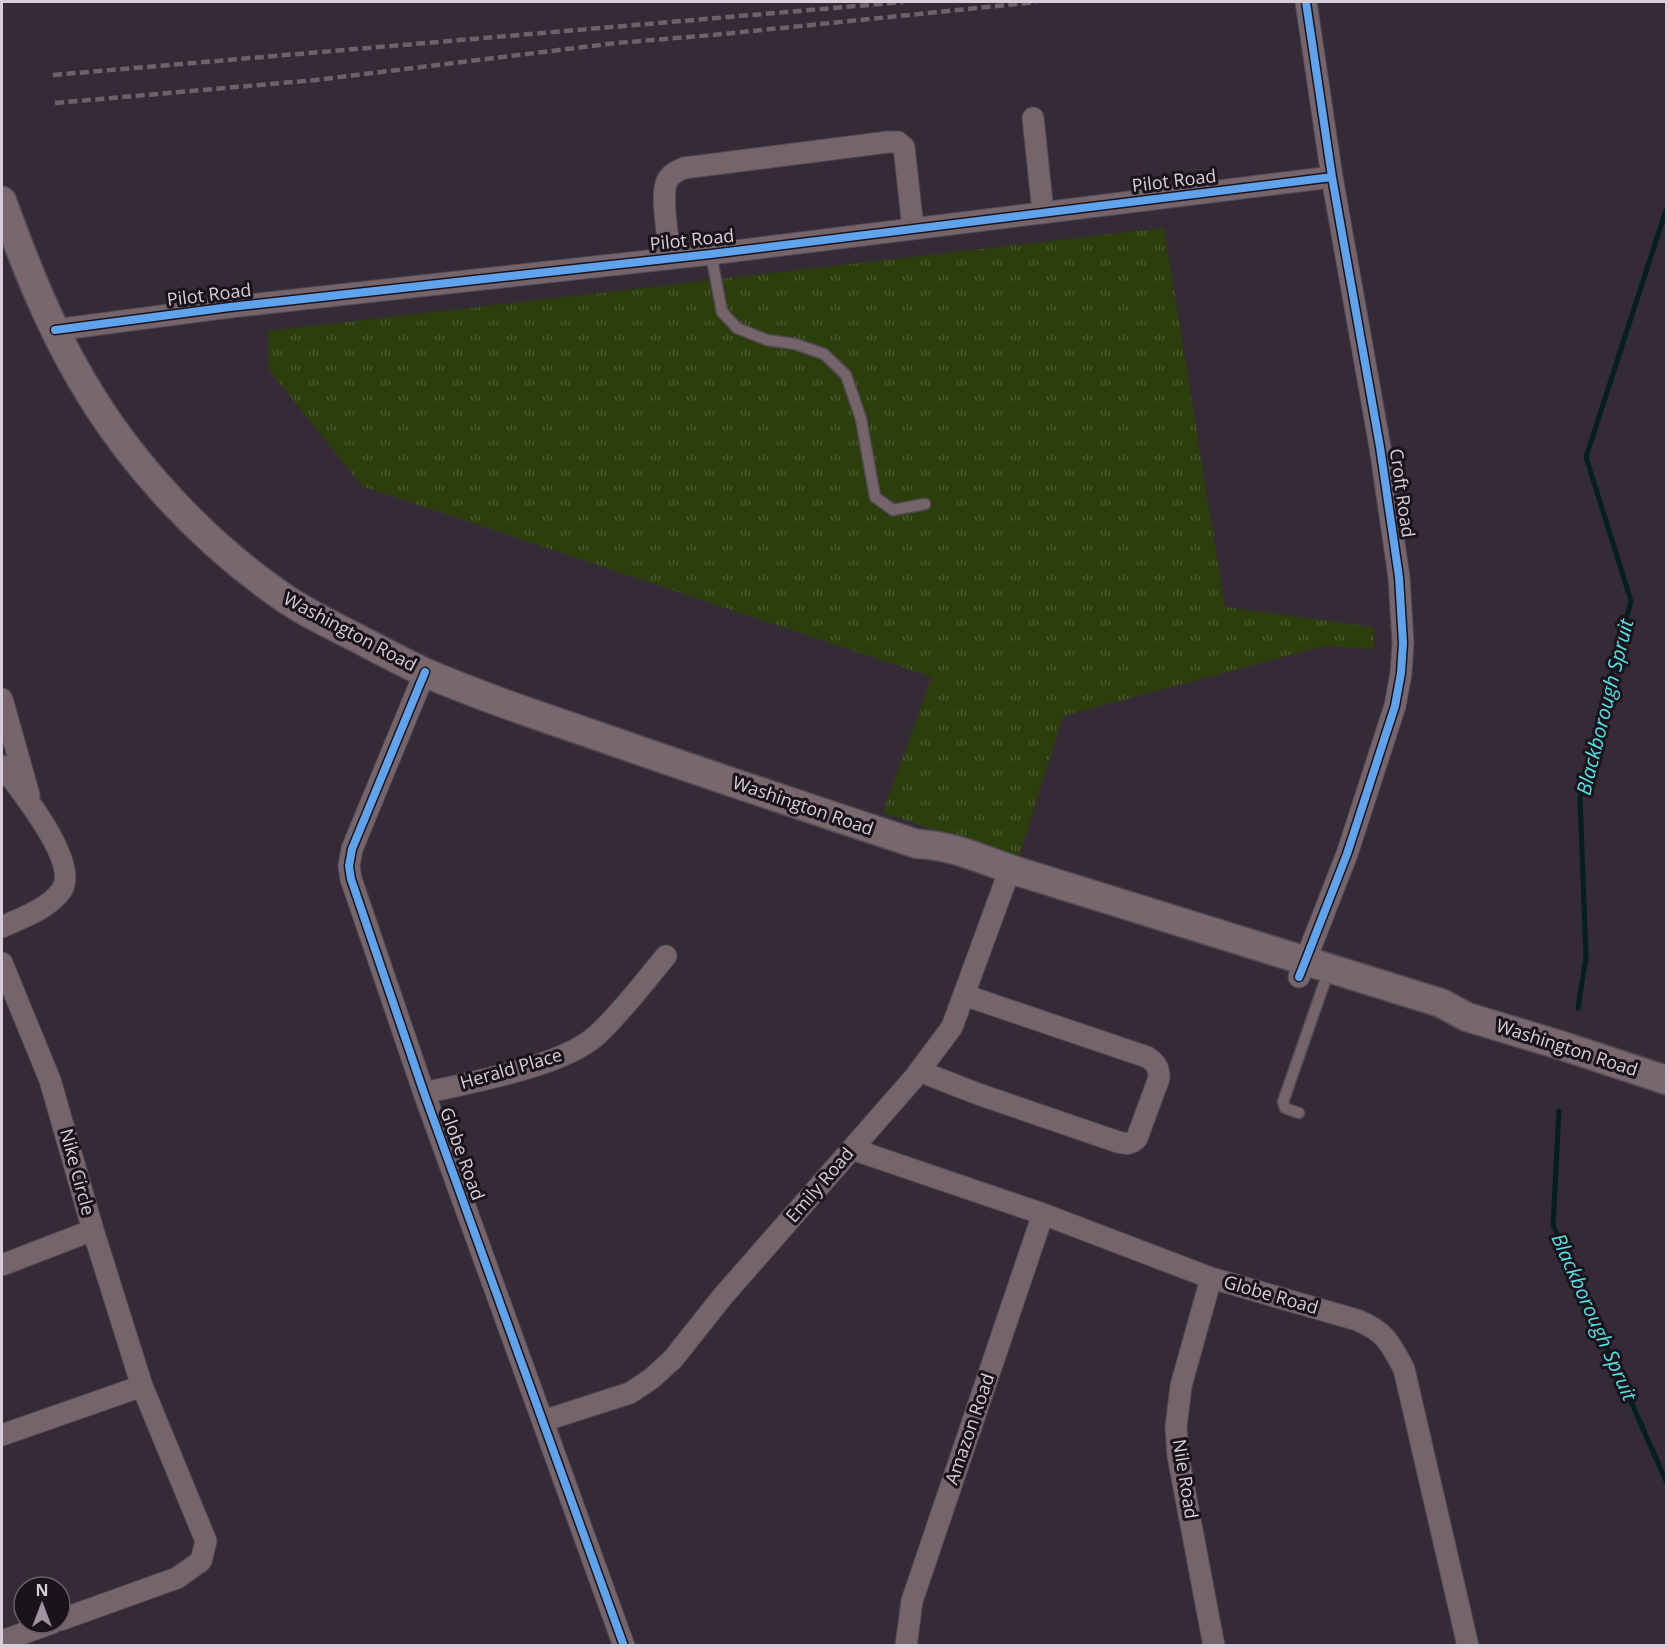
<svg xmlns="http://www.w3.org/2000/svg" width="1668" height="1647" viewBox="0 0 1668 1647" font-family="'Open Sans',sans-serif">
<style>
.park{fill:url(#park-tufts)}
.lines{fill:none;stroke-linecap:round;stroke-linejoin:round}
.stream{stroke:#051f20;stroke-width:5}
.service-casing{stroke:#514953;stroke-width:13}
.minor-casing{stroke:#514953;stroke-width:23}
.secondary-casing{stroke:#514953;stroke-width:31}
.service{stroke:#75656b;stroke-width:10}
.minor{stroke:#75656b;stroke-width:21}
.secondary{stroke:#79676e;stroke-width:28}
.rail{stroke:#6d6269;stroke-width:4.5;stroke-dasharray:9 4.5;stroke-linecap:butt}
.cycleway-casing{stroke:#1a131b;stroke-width:11}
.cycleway{stroke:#60a3ed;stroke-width:8}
.labels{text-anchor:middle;stroke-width:6;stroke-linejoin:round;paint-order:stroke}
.street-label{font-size:18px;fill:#d8ceda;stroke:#1a131b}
.water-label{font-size:20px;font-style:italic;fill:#52e3e4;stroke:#1a131b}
</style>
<defs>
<pattern id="park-tufts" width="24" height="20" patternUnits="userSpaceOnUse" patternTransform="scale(1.5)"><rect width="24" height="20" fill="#2c3e0c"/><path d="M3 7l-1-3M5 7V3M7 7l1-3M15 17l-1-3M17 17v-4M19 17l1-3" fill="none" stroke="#4a592f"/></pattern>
</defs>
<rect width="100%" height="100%" fill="#342b36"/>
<path class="park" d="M1164,228L1225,607L1373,627L1375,649L1324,646L1063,716L1018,860L883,812L932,677L362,486L269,370L268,331Z"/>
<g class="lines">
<path class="stream" d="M1578,1008L1586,957L1580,797L1631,601L1586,457L1666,210
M1559,1111L1553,1225L1666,1481"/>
<defs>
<path id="service" d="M711,254L722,312L737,328L767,340L795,344L824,354L846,375L861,419L875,497L893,510L925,504
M1299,1113L1285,1108L1283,1102L1324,984"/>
<path id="minor" d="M1033,118L1043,212
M670,257C669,239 659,194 668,179C672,173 677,171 684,168L888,142H898L904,147L913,228
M55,330L230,307L711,254L1332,177
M425,672L352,849L349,866L351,879L424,1093L624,1646
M2,699L29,795
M2,766C19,788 81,864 61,891C48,909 21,918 2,927
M2,963L50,1080L93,1230L142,1386L206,1541L201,1561L177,1578L60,1620
M1299,977L1347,854L1395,706L1401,673L1403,643L1399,577L1380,447L1332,177L1306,2
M919,1071L978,1094L1118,1142C1126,1144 1131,1145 1137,1138L1159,1078C1159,1067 1156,1063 1147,1057L964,995
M424,1093C471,1082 562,1067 597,1035C622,1012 644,982 666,956
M852,1149L1043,1214L1211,1278L1357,1320C1386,1332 1390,1343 1404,1369L1468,1646
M2,1265L93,1230
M1211,1278L1181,1386L1176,1427L1178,1456L1214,1646
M543,1421L630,1393L651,1379L673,1359L723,1296L914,1078L952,1027L1010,869
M2,1435L142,1386
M2,1641L52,1623
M906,1646L912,1601L1043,1214"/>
<path id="secondary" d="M2,201C24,261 48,323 81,379C129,462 201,540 280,595C304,612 331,625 357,638C380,650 402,662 426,673C480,696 536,715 592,734C700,772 808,808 917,844C950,845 979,858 1010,869L1441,1003L1467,1017L1563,1046L1666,1080"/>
</defs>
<use href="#service" class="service-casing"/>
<use href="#minor" class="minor-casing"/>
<use href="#secondary" class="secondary-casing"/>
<use href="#service" class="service"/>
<use href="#minor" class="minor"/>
<use href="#secondary" class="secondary"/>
<path class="rail" d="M53,75L903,2
M55,103L316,80L616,43L713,35L1036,2"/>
<defs>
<path id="cycleway" d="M55,330L230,307L711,254L1332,177
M425,672L352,849L349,866L351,879L424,1093L624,1646
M1299,977L1347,854L1395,706L1401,673L1403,643L1399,577L1380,447L1332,177L1306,2"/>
</defs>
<use href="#cycleway" class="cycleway-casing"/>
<use href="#cycleway" class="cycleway"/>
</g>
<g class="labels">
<g class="street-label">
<text transform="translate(1174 181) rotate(-7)" y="6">Pilot Road</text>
<text transform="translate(692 240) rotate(-6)" y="6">Pilot Road</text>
<text transform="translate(209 295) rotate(-7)" y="6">Pilot Road</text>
<text transform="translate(1402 493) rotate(82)" y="6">Croft Road</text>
<text transform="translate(350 632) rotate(28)" y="6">Washington Road</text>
<text transform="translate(803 806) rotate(19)" y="6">Washington Road</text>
<text transform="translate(1567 1048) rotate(18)" y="6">Washington Road</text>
<text transform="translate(511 1069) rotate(-16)" y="6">Herald Place</text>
<text transform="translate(462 1154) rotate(70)" y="6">Globe Road</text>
<text transform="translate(77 1172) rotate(75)" y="6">Nike Circle</text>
<text transform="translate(820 1185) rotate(-49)" y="6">Emily Road</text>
<text transform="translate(1271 1295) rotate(16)" y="6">Globe Road</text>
<text transform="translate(970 1429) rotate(-71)" y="6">Amazon Road</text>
<text transform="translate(1185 1479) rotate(81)" y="6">Nile Road</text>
</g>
<g class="water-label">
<text transform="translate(1605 707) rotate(-76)" y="7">Blackborough Spruit</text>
<text transform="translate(1594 1317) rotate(66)" y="7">Blackborough Spruit</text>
</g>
</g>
<rect width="1668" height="1647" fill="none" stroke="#d8ceda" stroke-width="6"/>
<g transform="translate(42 1605)"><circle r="28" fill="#1a131b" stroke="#665e67" stroke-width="1.5"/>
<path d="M0-4.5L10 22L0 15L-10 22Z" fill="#9f95a1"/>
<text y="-9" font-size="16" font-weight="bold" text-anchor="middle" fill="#d8ceda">N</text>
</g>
</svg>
